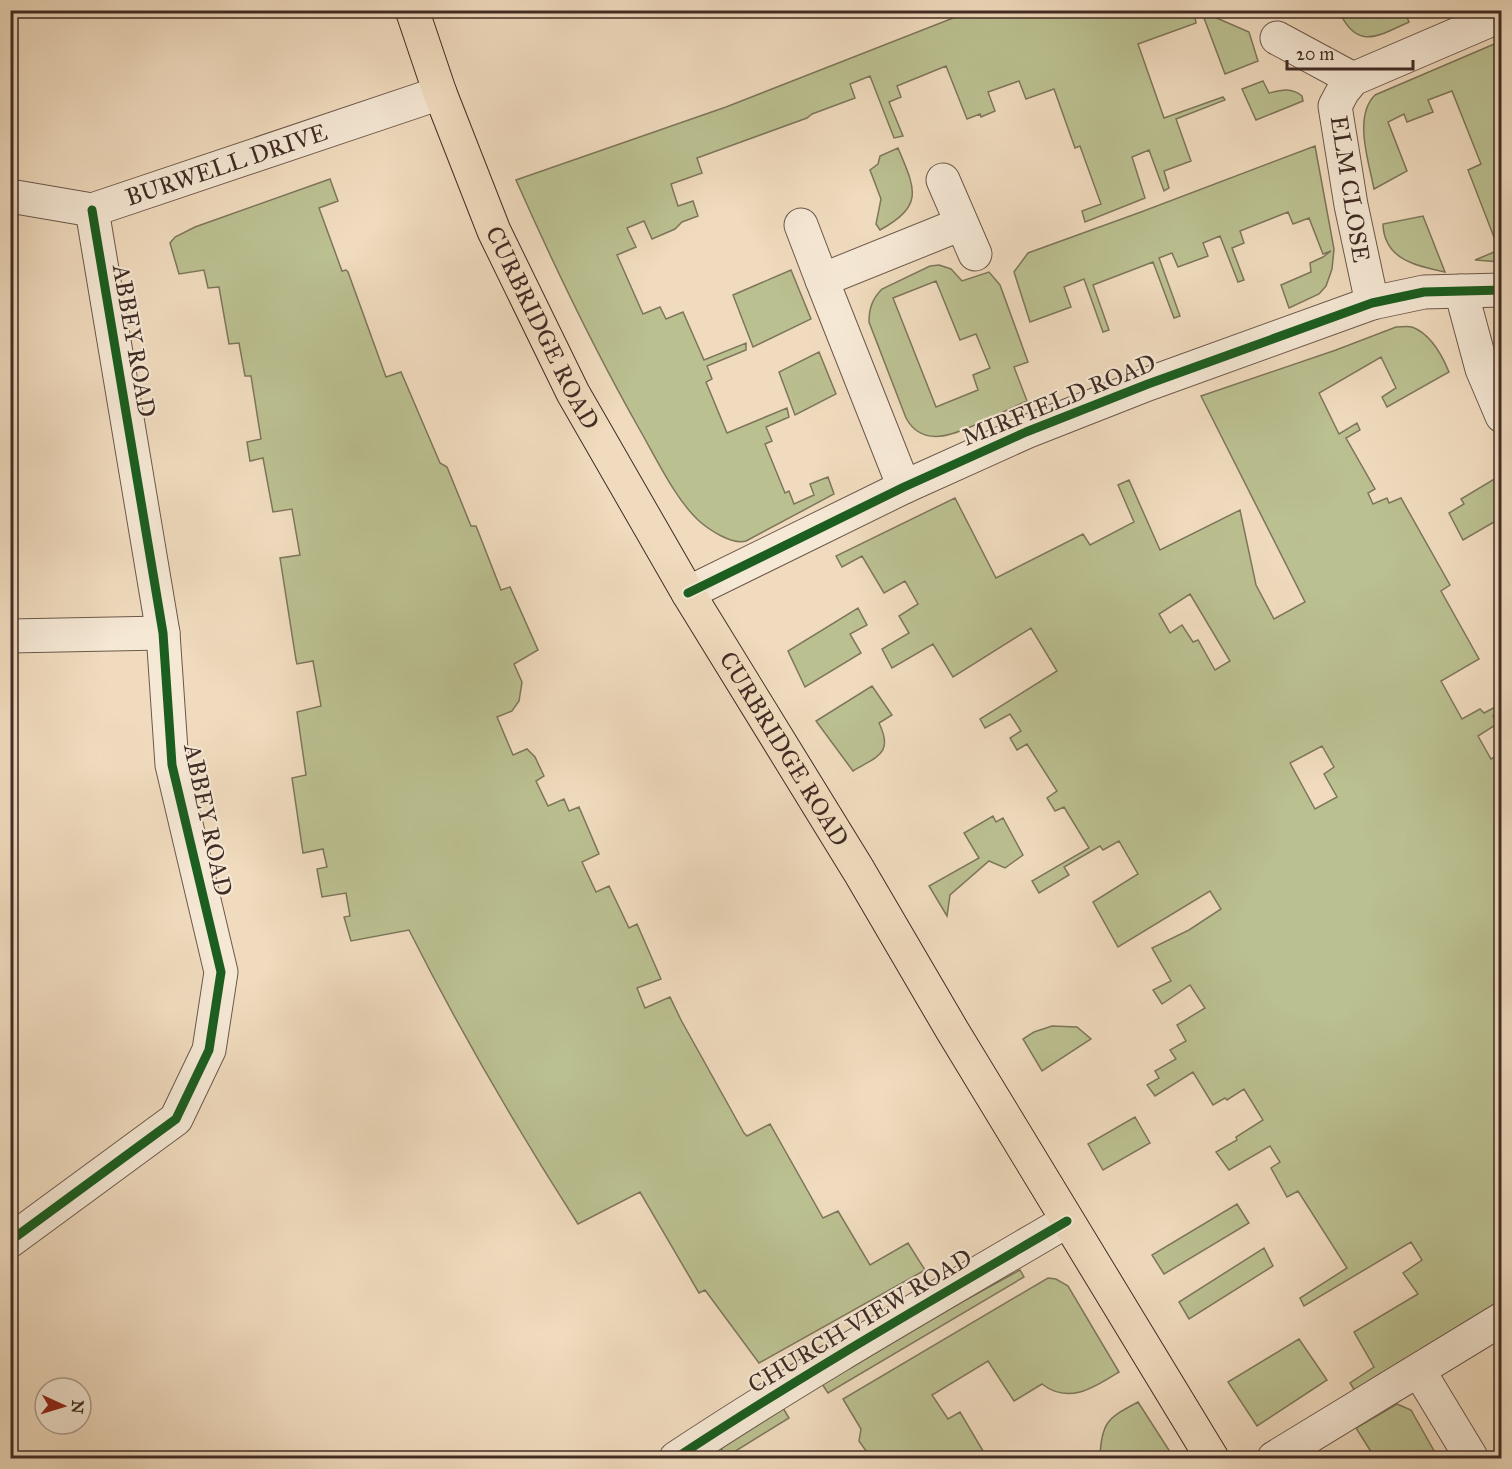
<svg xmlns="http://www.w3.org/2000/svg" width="1512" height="1469" viewBox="0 0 1512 1469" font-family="'IM FELL Great Primer',serif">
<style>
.green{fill:#bbc091;stroke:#7e765b;stroke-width:1.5;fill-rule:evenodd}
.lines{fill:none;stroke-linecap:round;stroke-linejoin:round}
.minor-casing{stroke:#6d584b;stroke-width:35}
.primary-casing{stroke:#412c25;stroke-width:35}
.minor{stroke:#f5e8d5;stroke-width:33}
.primary{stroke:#f0dbbe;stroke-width:33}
.cycleway-casing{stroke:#f5e8d5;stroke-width:13}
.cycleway{stroke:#1b5e20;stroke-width:9}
.labels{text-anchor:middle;stroke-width:4.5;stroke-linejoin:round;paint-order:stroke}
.street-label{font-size:24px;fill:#412c25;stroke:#f5e8d5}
</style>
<rect width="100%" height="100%" fill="#f0dbbe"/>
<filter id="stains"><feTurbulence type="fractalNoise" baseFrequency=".00333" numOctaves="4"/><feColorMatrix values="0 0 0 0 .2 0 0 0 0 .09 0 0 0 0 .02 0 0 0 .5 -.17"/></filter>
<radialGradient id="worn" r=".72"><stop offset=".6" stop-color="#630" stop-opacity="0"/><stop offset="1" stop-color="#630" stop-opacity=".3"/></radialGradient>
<path class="green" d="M971,11H1196L1199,17L1195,18L1196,23L1138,44L1164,118L1223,97L1225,100L1176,119L1191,161L1164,171L1169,188L1164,191L1149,150L1132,157L1145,198L1085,222L1082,211L1101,204L1080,146L1075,148L1054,89L1026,99L1019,81L988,92L995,111L981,117L980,114L967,119L946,66L897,86L901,97L889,102L903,136L894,138L870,76L850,84L855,98L812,114L807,118L697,158L702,173L671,184L678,206L693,201L698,216L682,222L675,229L652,239L644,221L627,228L636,247L617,255L643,314L660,307L666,319L683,312L704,360L746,343V350L707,366L712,379L706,382L727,433L787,408L789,417L766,427L772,441L765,444L785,493L789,491L794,504L814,495L810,484L828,477L834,494L746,541C732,545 709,530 698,520C675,498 657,460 641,432C595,351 554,266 516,180L726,107Z
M1339,11H1404L1409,22C1378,36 1357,51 1339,11Z
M1212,16L1249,32L1258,61L1225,74L1204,18Z
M1499,42L1502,47L1501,262L1475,260L1499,250L1468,170L1481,164L1452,91L1428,100L1433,112L1407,122L1404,114L1388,122L1407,171L1374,189C1369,162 1353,117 1375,95Z
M1263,81L1269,93C1281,90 1291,87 1302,96L1303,101L1256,120L1242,89Z
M1315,146L1334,249L1332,269L1326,286L1319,294L1289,308L1281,285L1311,272L1310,263L1323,257L1331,251L1323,254L1309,218L1293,224L1288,212L1240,231L1244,243L1232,248L1244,280L1238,282L1220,236L1203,243L1208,256L1178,267L1172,253L1159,258L1180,316L1174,318L1153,262L1093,285L1109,330L1103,332L1084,279L1064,287L1071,307L1030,322L1014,272L1028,253L1141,212Z
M898,148C915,189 925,205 880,230L876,224L881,199L870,170L878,164L880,156Z
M330,179L338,201L319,208L342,271L346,270L348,272L386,377L401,372L440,463L447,467L471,526H476L501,590L510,587L538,650L514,664L522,682L519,701L512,711L497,717L513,755L527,749L535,757L544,776L536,781L548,806L564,799L569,811L579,807L599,854L582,862L596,892L609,886L629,928L637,924L661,979L637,988L645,1008L670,997L681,1020L744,1133L747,1136L770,1124L823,1218L838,1211L870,1265L908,1243L925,1270L759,1363L705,1290L699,1293L640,1192L578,1224C517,1129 460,1031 409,930L351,941L344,917L350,916L346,893L322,897L317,869L327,867L323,849L303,853L292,778L306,775L297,712L321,706L313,661L297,664L296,660L280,558L300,555L292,509L273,512L263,458L250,461L247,442L261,439L251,376H245L239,343L229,344L219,287L208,288L204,270L179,274L170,243L175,237L195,227Z
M1423,216L1445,272C1417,266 1384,260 1383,224Z
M939,265L951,269L962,281L989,272L1000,285L1028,362L1014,367L1027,401C1013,407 999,414 984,421C959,432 924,451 906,418L869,322C869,309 872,299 882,289L930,266ZM936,281L960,340L976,334L990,368L973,375L978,390L936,407L893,298Z
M791,270L811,319L753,347L733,295Z
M1396,327C1401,327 1407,326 1412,327C1431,334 1442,355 1449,372L1387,407L1382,397L1396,388L1381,357L1319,393L1339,434L1357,423L1360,430L1346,438L1375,489L1368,493L1373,504L1387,498L1389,503L1401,498L1450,585L1441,591L1479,659L1441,681L1462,719L1480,709L1484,713L1501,704V710L1493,716L1497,724L1478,736L1491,759L1502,753L1501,1302L1355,1391L1350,1383L1374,1367L1354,1332L1418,1294L1403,1273L1422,1260L1411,1242L1304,1306L1300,1298L1347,1268L1298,1191L1287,1197L1271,1168L1280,1162L1270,1146L1229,1170L1216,1152L1237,1140L1236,1137L1263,1120L1244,1089L1227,1100L1225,1098L1213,1105L1193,1072L1155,1096L1147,1085L1159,1078L1155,1071L1176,1059L1170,1050L1186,1041L1177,1025L1205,1008L1190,985L1162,1004L1153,990L1171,981L1152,948L1189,930L1221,909L1210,891L1118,947L1093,902L1138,874L1119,841L1103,850L1100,846L1064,867L1069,875L1039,893L1032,881L1089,848L1064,807L1055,811L1047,798L1057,791L1027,744L1017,750L1010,738L1021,731L1010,714L985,728L980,719L1057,671L1031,628L953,677L933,644L892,668L882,649L909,633L899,616L918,604L905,581L884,593L862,556L842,567L836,556L955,498L996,578L1083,534L1090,545L1134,522L1118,485L1129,480L1160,550L1240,510L1256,585L1274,619L1305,602L1201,396L1336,350ZM1190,594L1230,661L1215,670L1198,640L1193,642L1182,625L1170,633L1159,614ZM1322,746L1334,767L1324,774L1337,797L1315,809L1290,763Z
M819,352L836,394L795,415L779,372Z
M1501,475V518L1463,540L1449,513L1464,504L1461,499Z
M858,608L867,625L850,634L861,653L805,687L788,651Z
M872,686L892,715L879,723C894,754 877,756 853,771L816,721Z
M993,816L996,822L1003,818L1023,855L1005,868L989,861L950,895L947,916L929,886L979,858L964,833Z
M1052,1026L1077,1027L1091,1039L1042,1071L1023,1039L1034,1032Z
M1135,1117L1150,1143L1103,1170L1088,1144Z
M1237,1204L1249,1223L1164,1274L1152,1255Z
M1264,1248L1273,1266L1189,1319L1179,1302Z
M1020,1270L1024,1277L828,1393L822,1384L949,1309Z
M1048,1278L1056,1279L1068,1286L1119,1372C1095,1387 1069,1405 1042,1384L1014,1401L988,1361L932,1395L948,1419L960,1412L986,1456L982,1458H871L859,1441L861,1429L843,1399Z
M1299,1339L1327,1380L1257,1426L1228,1382Z
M1138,1402L1174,1458H1100C1101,1422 1108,1418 1138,1402Z
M1397,1404L1411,1410L1437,1456L1443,1453L1447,1458H1375L1356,1428Z
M783,1408L789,1418L726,1457L720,1446Z"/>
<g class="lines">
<defs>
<g id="minor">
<path d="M1277,38L1353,79"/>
<path d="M943,180L975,254"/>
<path id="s1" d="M10,196L92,210L440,93"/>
<path d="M801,225L822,280"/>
<path d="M1461,291L1482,369L1502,416"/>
<path d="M1372,303L1351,205L1335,106L1343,91L1353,79L1502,15"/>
<path d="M904,487L822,280L961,224"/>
<path d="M688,593L904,487L1026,432L1148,384L1372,303L1424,292L1502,290"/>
<path d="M10,636L163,633"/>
<path d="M10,1241L176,1119L209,1050L221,972L172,765L163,633L92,210"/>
<path d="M1419,1371L1471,1457"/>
<path d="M676,1458C803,1374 936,1298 1067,1221"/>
<path d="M1274,1458L1502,1319"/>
</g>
<g id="primary">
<path id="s2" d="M412,10L440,93L494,231L573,393L688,593L859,871L952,1030L1212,1458"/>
</g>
</defs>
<use href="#minor" class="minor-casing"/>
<use href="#primary" class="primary-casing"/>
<use href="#minor" class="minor"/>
<use href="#primary" class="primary"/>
<defs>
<path id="cycleway" d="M688,593L904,487L1026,432L1148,384L1372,303L1424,292L1502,290
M10,1241L176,1119L209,1050L221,972L172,765L163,633L92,210
M676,1458C803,1374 936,1298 1067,1221"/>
</defs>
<use href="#cycleway" class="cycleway-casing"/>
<use href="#cycleway" class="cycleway"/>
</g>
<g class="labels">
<g class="street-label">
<text dy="8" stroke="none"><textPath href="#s1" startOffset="225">BURWELL DRIVE</textPath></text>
<text transform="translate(1350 189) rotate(81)" y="8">ELM CLOSE</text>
<text dy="8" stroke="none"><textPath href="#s2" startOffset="344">CURBRIDGE ROAD</textPath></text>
<text transform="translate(134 341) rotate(80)" y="8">ABBEY ROAD</text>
<text transform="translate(1059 400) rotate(-22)" y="8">MIRFIELD ROAD</text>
<text dy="8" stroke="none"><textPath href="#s2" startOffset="830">CURBRIDGE ROAD</textPath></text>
<text transform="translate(208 820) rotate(78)" y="8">ABBEY ROAD</text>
<text transform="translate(860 1321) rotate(-31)" y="8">CHURCH VIEW ROAD</text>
</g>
</g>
<rect width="1512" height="1469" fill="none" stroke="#f0dbbe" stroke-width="36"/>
<rect x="12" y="12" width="1488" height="1445" fill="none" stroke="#412c25" stroke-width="3"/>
<rect x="18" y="18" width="1476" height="1433" fill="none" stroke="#412c25" stroke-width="1.5"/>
<g transform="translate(63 1406) rotate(94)"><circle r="28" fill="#f5e8d5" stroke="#ad9d8f" stroke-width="1.5"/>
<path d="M0-4.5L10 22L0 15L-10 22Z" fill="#8f2418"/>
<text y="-9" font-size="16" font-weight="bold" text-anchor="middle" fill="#412c25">N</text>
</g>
<path d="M1287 60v9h126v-9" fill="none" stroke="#412c25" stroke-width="3"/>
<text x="1296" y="60" font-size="18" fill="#412c25" stroke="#f5e8d5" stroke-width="4.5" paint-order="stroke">20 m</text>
<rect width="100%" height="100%" filter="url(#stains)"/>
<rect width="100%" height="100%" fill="url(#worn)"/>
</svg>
